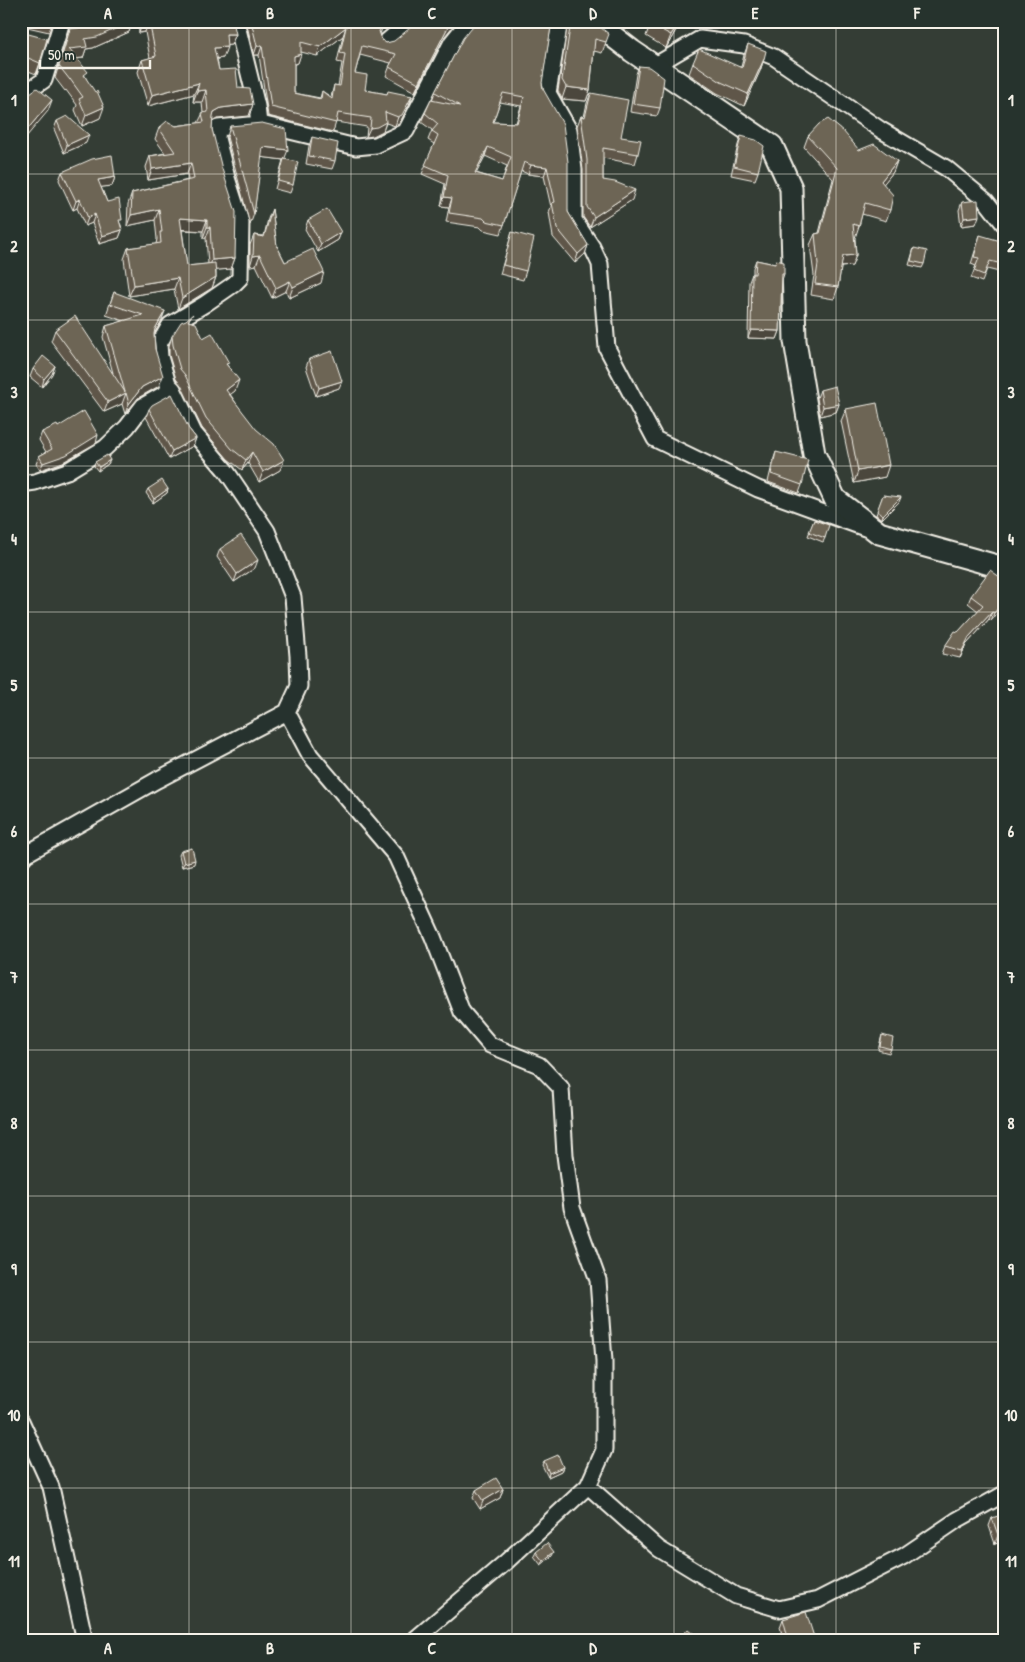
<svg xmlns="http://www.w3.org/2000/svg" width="1025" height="1662" viewBox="0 0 1025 1662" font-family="'Patrick Hand',sans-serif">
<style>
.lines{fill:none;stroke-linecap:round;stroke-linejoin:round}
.minor-casing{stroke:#f4f1e8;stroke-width:19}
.secondary-casing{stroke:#f4f1e8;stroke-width:25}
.minor{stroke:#26332d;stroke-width:15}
.secondary{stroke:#26332d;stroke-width:21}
.wall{fill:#5e5749;stroke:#f4f1e8;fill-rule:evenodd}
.shaded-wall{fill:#4c473c;stroke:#f4f1e8}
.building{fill:#6d6555;stroke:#f4f1e8;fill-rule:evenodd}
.grid{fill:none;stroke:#f4f1e8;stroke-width:1;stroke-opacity:0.55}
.neatline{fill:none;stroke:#f4f1e8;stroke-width:2}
.grid-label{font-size:16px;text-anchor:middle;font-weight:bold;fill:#f4f1e8}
</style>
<rect width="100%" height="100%" fill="#343d35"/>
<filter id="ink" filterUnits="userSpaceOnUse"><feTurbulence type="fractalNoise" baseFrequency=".02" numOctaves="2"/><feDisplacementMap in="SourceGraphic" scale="10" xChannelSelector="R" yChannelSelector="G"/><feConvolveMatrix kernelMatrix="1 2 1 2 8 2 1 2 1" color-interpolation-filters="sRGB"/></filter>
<g filter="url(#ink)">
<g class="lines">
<defs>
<path id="minor" d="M560,21L548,93L569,130L574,170V220L592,247L600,264L607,348L655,439L758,489L865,528
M385,43L400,30L405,21
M654,66L700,39L744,45L774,57L881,130L946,168L986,201L1004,224
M21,96L44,80L62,21
M265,125L356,147L376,145L406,131L452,42L469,21
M21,484L35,482L67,471L105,448L127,427L143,406L173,389
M287,712L310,755L396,856L433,937L462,1012L490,1045L539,1065L561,1088L565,1155L572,1208L598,1280L604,1361V1450L588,1486
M21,860L26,854L157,780L287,712L299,686L298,656L293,597L267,531L227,472L194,433L173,389L168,384L160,357L159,344L170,325L205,304L234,284L240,278L241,222L227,178L217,138L218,128L259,124L257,106L236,21
M21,1421L51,1487L85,1641
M413,1641L507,1561L588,1486L659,1549L736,1596L779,1609L818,1600L904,1556L957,1520L1004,1494"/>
<path id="secondary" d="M593,21L632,51L772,146L791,188L795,341L814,454L835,499L879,533L1004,568"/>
</defs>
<use href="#minor" class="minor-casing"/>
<use href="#secondary" class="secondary-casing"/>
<use href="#minor" class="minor"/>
<use href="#secondary" class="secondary"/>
</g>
<path class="wall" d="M21,21H53L49,32L23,26H21Z
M81,21H133L129,32L93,48L86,49L83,58L77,59L86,78L100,118L82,126L75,110L77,105L66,90L65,91L55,78L70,29L83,27Z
M138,21H161L163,27L236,34L231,45H227L223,58L217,59L219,70L238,88L253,104L249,116L217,119L212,121V129L235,258L231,269L216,270V277L212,288L178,309L174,289L129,296L124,259L128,248L156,244L157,239L155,220L127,226L128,204L132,193L188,180L187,174L148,180L146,167L150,156L165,153L155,139L159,128L198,123L203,113L202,102H193L194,94L148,106L138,72L142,60L150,58L145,32L139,33ZM182,230L203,231V238H206L208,264L187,266Z
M246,21H325L333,26L341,21H373L372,24L383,26L380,34L382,40L386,43L445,36L415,92L386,76L391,63L360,55L355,73L365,90L387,94L412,96L409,105L399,124L395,126L386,123L383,131L373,136L366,137L367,127L336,122L333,132L268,116L259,55H254ZM343,36L337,62L342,63L338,86L334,85L331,97L322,91L320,98L294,93V64L298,63L301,52L317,56Z
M568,21H592L606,42L602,53L594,51L590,90L586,101L562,99L558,91Z
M632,21H681L666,48L646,36L648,30Z
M736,21H750L742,28Z
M21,32L40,63L36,74L21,68Z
M748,44L764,59L760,71L744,106L717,93L689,74L693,63L741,67L744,55Z
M639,66L660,108L657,116L630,112L636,74Z
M542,83L568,212L588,245L585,254L575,263L553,237L549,212L551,207L544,176L528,174L521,171L501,234L483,230L480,227L446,222L449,207L441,206L445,184L422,174L434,144L428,140L432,130L421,122L425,113L432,100L435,92ZM500,102L521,106L516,123L493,122ZM485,156L507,166L502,181L476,173Z
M591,93L621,137L638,154L635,164L603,158V180L632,200L590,227L583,217V170L577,126L581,116L584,117L587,103Z
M57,121L86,143L64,153L54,129Z
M230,126L284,159L293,185L290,193L275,189L283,160L261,157L254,214L250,225L227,137Z
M741,136L758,172L755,180L731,175L738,145Z
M808,136L897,161L893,172L883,184L890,210L886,221L862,214L859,226L855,238L856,255L852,266L841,267L838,287L834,299L811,295L814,275L810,245L815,234L819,233L833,179L804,147Z
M312,137L335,161L332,169L306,164L309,146Z
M62,172L115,177L112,186L101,187L107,202L121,225L122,230L119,238L99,244L92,223L85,226L77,208L73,210L59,180Z
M962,202L976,224L961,226L959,210Z
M272,209L277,246L285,262L321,283L289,298L286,291L272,298L256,265L250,266V245L254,235L264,236L268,219Z
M308,220L341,232L338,240L318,252L305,229Z
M512,232L526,271L523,280L500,274Z
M980,235L1002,264L999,272L987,269L982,282L971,278L976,266L971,264Z
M914,248L924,264L922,268L909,265Z
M756,260L775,264L776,260L784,274L782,280L780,331L777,339L748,338L749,282L752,274H753V268Z
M114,292L161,322L154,335L159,386L138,398L125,414L122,404L104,412L51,341L55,330L113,373L103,337L106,326L124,321L106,315Z
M190,321L203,338L228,366L235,391L230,394L280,470L259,482L248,463L242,470L228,459L202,428L181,385L176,379L169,355V346L172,336Z
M309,359L339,388L316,396L306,367Z
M55,366L52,374L42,387L30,377L33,369Z
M820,390L839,404L836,412L820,416L817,398Z
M149,409L189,429L196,438L193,446L169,459L146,417Z
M846,409L885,477L854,483L841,421Z
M58,427L96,443L63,462L40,470L36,464L39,456L46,452L39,440L42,432Z
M776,452L802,485L799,493L768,482L773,461Z
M110,460L108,464L98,471L94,466L95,462Z
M148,489H168L167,493L153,503L146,493Z
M883,495L899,502L882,519L876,515Z
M814,520L825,538L823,542L808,536Z
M220,549L255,568L234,582L217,557Z
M971,596L1004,605L991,621L989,619L966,645L960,658L942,654L945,646L978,611L968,603Z
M181,851L194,864L182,867L179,855Z
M882,1035L891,1049L889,1053L878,1050Z
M544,1461L563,1467L561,1471L548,1477L542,1465Z
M503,1489L500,1498L480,1509L473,1498L476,1490Z
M992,1518L1004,1541L995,1544L989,1526Z
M536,1552L552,1556L541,1565L534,1556Z
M783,1619L813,1641H784L780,1627Z"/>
<path class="shaded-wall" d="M21,21H25L23,26H21Z
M133,21L129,32L93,48L86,49L83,58L65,60L69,49L85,39Z
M149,21L145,32L139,33L143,22Z
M453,21H457L445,36L415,92L419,83L448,27Z
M679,21H681L666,48L671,35Z
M744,21H750L742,28Z
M346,27L343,36L317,56L320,47Z
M226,34H236L231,45L222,46Z
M257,46H262L259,55H254Z
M227,47L223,58L210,59L214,48Z
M301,54L298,63L291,65L294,56Z
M764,59L760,71L744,106L748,94Z
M199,83L194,94L148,106L152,95Z
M566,87L590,90L586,101L562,99Z
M206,90L202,102H193L197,91Z
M412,96L409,105L399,124L395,126L398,117Z
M52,100L48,111L21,143V137Z
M253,104L249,116L217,119L210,123L214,112L221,108Z
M104,107L100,118L82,126L86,115Z
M386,122L383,131L373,136L366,137L370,128Z
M89,135L86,143L64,153L67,145Z
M263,147L288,150L284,160L259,157Z
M488,147L485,156L472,182L475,173Z
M897,161L893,172L877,192L881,181Z
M191,163L187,174L148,180L152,169Z
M531,165L547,167L544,176L528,174Z
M115,177L112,186L95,188L98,180Z
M635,190L632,200L590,227L594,217Z
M444,197L452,198L449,207L441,206Z
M80,199L77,208L73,210L76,201Z
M159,209L155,220L127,226L131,215Z
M95,214L92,223L85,226L88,218Z
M979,216L976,224L961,226L964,218Z
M180,218L207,220L203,231L176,229Z
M207,227H210L206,238H203Z
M122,230L119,238L99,244L102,236Z
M341,232L338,240L318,252L321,244Z
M588,245L585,254L575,263L578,254Z
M260,255L256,265L250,266L253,256Z
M856,255L852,266L839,267L843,256Z
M235,258L231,269L208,271L212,260Z
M324,272L321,283L289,298L293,287Z
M216,277L212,288L178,309L182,298Z
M178,278L174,289L129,296L134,285Z
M290,281L286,291L272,298L276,288Z
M165,311L161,322L151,339L155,329Z
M751,330L780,331L777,339L748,338Z
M55,366L52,374L42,387L44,379Z
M163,376L159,386L138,398L125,414L129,404L142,387Z
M239,380L235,391L223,400L226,390Z
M342,381L339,388L316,396L319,388Z
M126,393L122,404L104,412L108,402Z
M839,404L836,412L820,416L823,407Z
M98,435L96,443L63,462L40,470L43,463Z
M196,438L193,446L169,459L172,451Z
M252,452L248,463L242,470L246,460Z
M110,460L108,464L98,471L99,467Z
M284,460L280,470L259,482L263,472Z
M889,465L885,477L854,483L858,471Z
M168,489L167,493L153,503L154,499Z
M901,497L899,502L882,519L883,515Z
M258,560L255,568L234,582L237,574Z
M1004,601V605L991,621L994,613Z
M992,612L989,619L966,645L960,658L969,637Z
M195,860L194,864L182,867L184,863Z
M563,1467L561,1471L548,1477L549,1473Z
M503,1489L500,1498L480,1509L483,1501Z
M1004,1534V1541L995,1544L998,1535Z
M554,1552L552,1556L541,1565L543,1561Z
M814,1637L813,1641H803Z"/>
<path class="building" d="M90,21H133L97,37L85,39L87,47L69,49L88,72L84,75L95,92L97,91L104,107L86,115L79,99L83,97L70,79V80L59,66L70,29L92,26Z
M149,21H161L163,27L192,21H233L236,34H226L227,47L214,48L219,70L236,69L238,88L250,89L253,104L221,108L214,112L213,116L212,129L222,169L236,212L235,258L212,260L210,227H207V220L180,218L187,266L215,263L216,277L182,298L178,278L134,285L128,248L161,243L160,232H162L159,209L131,215L132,193L194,179L191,163L152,169L150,156L175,152L159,128L167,121L176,126L204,122L202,113L208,112L206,90L197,91L199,83L152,95L142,60L156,56Z
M251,21H325L333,26L341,21H372L371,23L383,26L379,31L382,40L386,43L394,41L410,28L414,21H453L448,27L419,83L389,67L396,54L362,46L355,73L367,75L365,90L387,94L388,91L412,96L402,115L398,117L385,112L386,122L377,127L370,128L371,118L338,113L336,123L271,107L262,46H257ZM346,27L340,53L345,54L340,86L334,85L332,99L322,91L321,99L294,93V56L301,54V42L320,47Z
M477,21H552L542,83L543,89L563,124L568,162V212L588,245L578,254L557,228L552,203L555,202L547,167L531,165L524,162L504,225L486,221L483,218L449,213L452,198L444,197L448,175L425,165L438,135L432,131L438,124L425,113L431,100L460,106L435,92L463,38ZM503,93L524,97L517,123L493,122ZM488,147L511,157L502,181L475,173Z
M571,21H592L609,34L606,42L595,39L590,90L566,87L562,80Z
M652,21H679L671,35L650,24Z
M21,32L47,39L40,63L21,55Z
M748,44L766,51L764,59L748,94L721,82L693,63L699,49L742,68Z
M639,66L649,67L664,78L660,108L633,104Z
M37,88L52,100L21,137V126L25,125L21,122V96L23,94L30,93Z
M591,93L628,100L621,137L641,140L638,154L603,148V180L615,182L635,190L594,217L587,207V160L581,116L585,117Z
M67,116L89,135L67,145L57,121Z
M828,119L843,131L859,150L874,144L897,161L881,181L893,195L890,210L865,203L859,226L853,224L856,255L843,256L838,287L815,284L818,264L815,234L820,233L837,168L808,136L819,124Z
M262,123L286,129L288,150L263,147L254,214L230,126Z
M741,136L756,140L764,146L758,172L734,166Z
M312,137L338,143L335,161L309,156Z
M112,155L115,177L98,180L107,202L119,199L122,220H119L122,230L102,236L95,214L88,218L80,199L76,201L62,172L92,159Z
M284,159L298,162L293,185L278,181Z
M978,200L979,216L964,218L962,202Z
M272,209L277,246L285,262L313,249L324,272L293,287L290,281L276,288L260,255L253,256L254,235L264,237Z
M327,209L341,232L321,244L308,220Z
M512,232L534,238L526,271L503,265Z
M980,235L1004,242V257L1002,264L990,261L984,275L974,271L979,258L974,257Z
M914,248L927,251L924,264L911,261Z
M756,260L775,264L776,260L784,262V274H782L780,331L751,330L752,274H755Z
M114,292L165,311L155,329L154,334L155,349L163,376L142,387L129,404L126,393L108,402L55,330L75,316L125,392L106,326L143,315L110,304Z
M193,314L188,321L196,323L203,338L212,333L229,363L226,364L239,380L226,390L256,429L274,444L284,460L263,472L252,452L246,460L232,449L206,418L185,375L180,369L173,345L172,336L181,322L186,320Z
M332,351L342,381L319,388L309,359Z
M43,356L55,366L44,379L33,369Z
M835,386L839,404L823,407L820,390Z
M172,394L189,429L196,438L172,451L149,409L152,405Z
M877,403L889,465L858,471L846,409Z
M84,411L98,435L66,455L43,463L39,456L52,449L42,432L57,425L58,427Z
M776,452L808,460L802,485L771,474Z
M107,455L110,460L99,467L95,462Z
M162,480L168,489L154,499L148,489Z
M883,495L901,497L883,515L877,511Z
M814,520L829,525L825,538L809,532Z
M241,535L258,560L237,574L220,549Z
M990,570L1004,580V601L994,613L992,612L969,637L962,651L945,646L955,631L958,632L983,605L971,596Z
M192,848L195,860L184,863L181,851Z
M21,926L24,927L21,936Z
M882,1035L893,1038L891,1049L880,1046Z
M558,1455L563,1467L549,1473L544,1461Z
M496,1478L503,1489L483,1501L476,1490Z
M1004,1514V1534L998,1535L992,1518Z
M547,1543L554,1552L543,1561L536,1552Z
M806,1612L814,1637L803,1641H789L783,1619Z
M688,1629L698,1637L696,1641H684L680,1638Z"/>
</g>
<path class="grid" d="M189,21V1641M351,21V1641M512,21V1641M674,21V1641M836,21V1641M21,174H1004M21,320H1004M21,466H1004M21,612H1004M21,758H1004M21,904H1004M21,1050H1004M21,1196H1004M21,1342H1004M21,1488H1004"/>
<rect width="1025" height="1662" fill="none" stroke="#26332d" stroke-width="55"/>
<path d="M40 60v8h110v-8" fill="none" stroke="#f4f1e8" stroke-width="2.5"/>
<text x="48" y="60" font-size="15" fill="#f4f1e8" stroke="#26332d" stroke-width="4" paint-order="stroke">50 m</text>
<rect x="28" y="28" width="970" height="1606" class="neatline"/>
<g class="grid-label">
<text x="108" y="19">A</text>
<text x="270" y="19">B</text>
<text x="432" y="19">C</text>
<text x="593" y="19">D</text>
<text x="755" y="19">E</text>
<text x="917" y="19">F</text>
<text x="14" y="106">1</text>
<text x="1011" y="106">1</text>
<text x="14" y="252">2</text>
<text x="1011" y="252">2</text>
<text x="14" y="398">3</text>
<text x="1011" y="398">3</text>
<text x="14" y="545">4</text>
<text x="1011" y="545">4</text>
<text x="14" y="691">5</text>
<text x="1011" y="691">5</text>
<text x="14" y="837">6</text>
<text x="1011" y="837">6</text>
<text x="14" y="983">7</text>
<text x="1011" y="983">7</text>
<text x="14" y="1129">8</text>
<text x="1011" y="1129">8</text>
<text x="14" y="1275">9</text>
<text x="1011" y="1275">9</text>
<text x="14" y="1421">10</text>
<text x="1011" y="1421">10</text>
<text x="14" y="1567">11</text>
<text x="1011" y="1567">11</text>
<text x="108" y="1654">A</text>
<text x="270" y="1654">B</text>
<text x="432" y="1654">C</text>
<text x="593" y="1654">D</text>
<text x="755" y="1654">E</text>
<text x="917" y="1654">F</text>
</g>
</svg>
